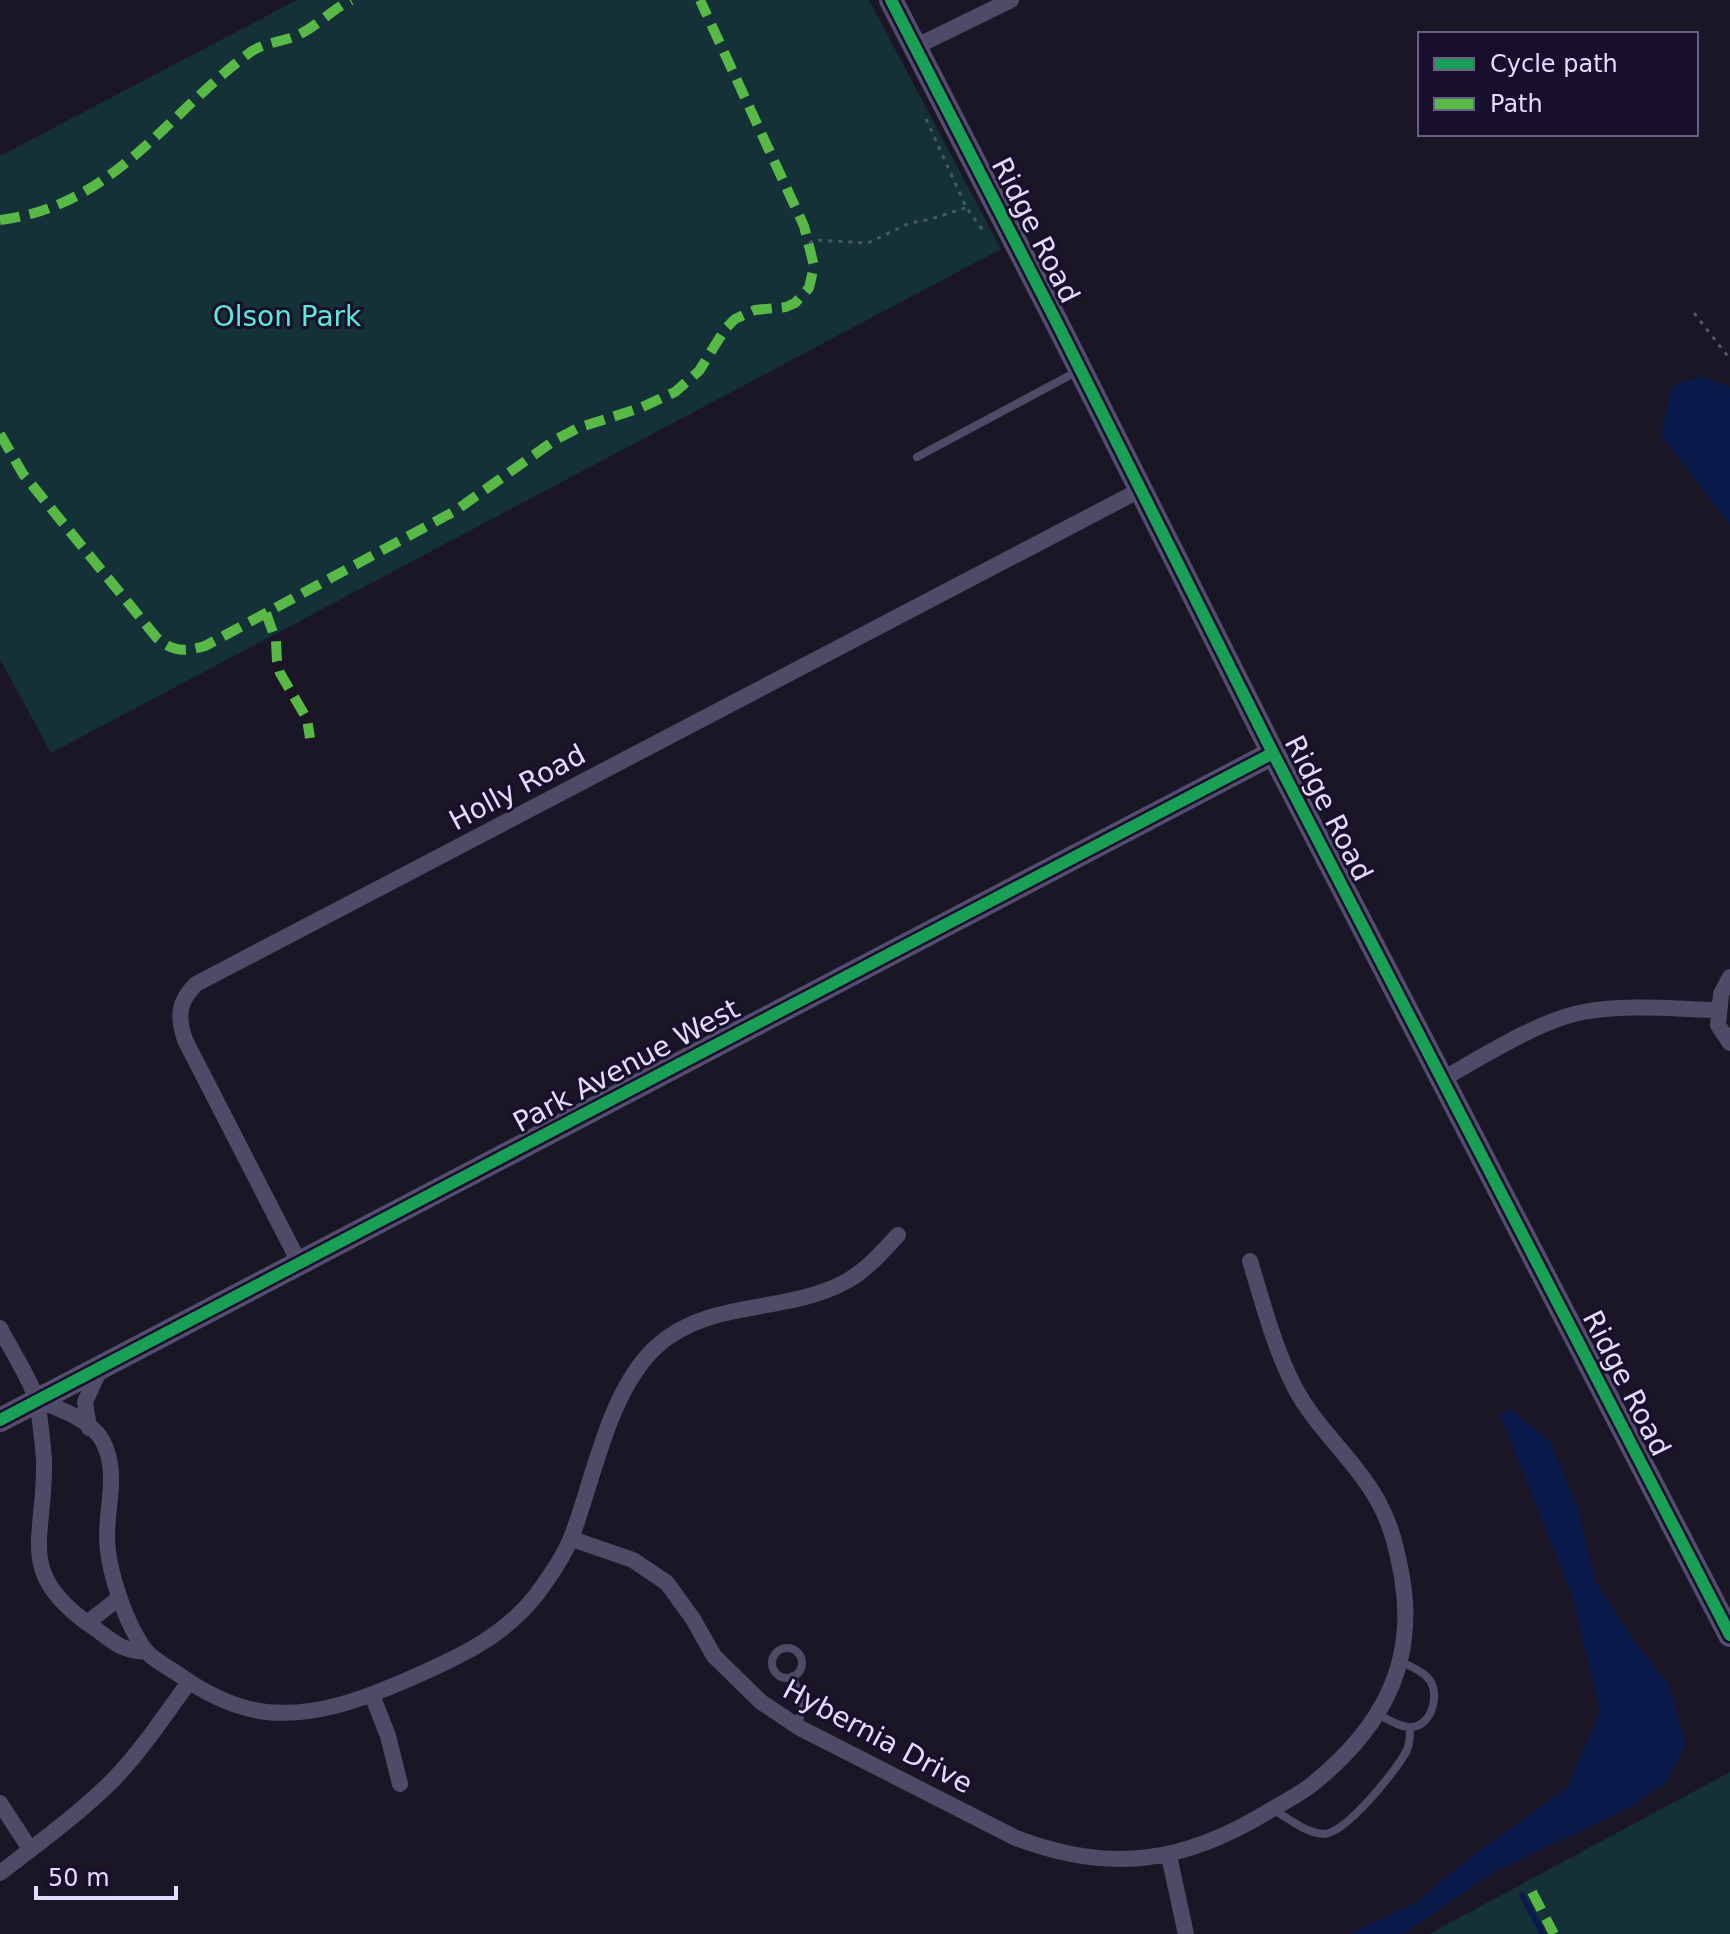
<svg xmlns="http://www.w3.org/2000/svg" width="1730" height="1934" viewBox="0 0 1730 1934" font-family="'DejaVu Sans',sans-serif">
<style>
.green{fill:#133136}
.water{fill:#091a4b}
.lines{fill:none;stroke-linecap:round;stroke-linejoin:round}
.stream{stroke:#091a4b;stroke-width:6}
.path{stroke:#4a5768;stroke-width:3;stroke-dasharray:4 6;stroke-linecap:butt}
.lane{stroke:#4f4b67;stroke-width:8}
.street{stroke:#4f4b67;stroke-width:16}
.secondary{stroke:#534e6d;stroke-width:24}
.quiet{stroke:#58b947;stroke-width:10;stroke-dasharray:20 10;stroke-linecap:butt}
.cycleway-casing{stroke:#180f2d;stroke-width:17}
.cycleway{stroke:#1a9f57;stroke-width:12}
.labels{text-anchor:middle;stroke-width:6;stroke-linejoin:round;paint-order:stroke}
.street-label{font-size:28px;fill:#e3dcff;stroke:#180f2d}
.park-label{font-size:28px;fill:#5dead5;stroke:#180f2d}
</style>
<rect width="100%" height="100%" fill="#1b1626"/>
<path class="green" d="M297,0H869L1001,249L51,753L0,659V156Z
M1730,1772V1934H1429Z"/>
<path class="water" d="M1701,376L1730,387V525L1661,435L1672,386Z
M1510,1409L1549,1440L1577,1505L1595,1581L1635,1642L1668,1683L1686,1744L1666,1783L1631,1807L1496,1871L1403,1934H1349L1415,1903L1472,1856L1567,1788L1600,1711L1573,1599L1500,1415Z"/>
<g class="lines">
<path class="stream" d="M1522,1895L1543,1934"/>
<path class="path" d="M926,119L966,207L984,232
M809,243L815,240L868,243L910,223L931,219L965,208
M1694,313L1730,359"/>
<path class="lane" d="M917,457L1078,371
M772 1663a15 15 0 1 1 30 0a15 15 0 1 1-30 0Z
M793,1676L801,1703L799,1726
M1378,1714C1387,1719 1398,1726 1408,1727C1431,1730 1442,1693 1428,1678C1421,1670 1409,1666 1400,1661
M1274,1810C1288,1818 1307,1834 1324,1834C1346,1833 1395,1772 1406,1752C1410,1745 1410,1736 1410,1728"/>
<path class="street" d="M915,47L1011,0
M1730,977L1721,994L1718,1025L1730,1043
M1443,1079C1482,1057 1540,1020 1583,1012C1627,1004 1675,1009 1719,1010
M300,1264L185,1040C177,1016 178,1002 196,984L1140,490
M0,1328C10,1348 34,1385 38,1405C40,1423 43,1442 44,1460C46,1539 13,1572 93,1627C114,1642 121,1651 147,1652
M37,1400C59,1409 89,1418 102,1440C119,1470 107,1504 107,1536C107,1569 126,1625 146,1651C153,1660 168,1667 178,1674C203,1692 234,1708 266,1712C317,1717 363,1699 409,1679C457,1658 504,1637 537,1594C550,1576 565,1555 573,1533C595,1474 609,1390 657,1346C709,1299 785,1314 845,1282C866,1271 882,1252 898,1235
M89,1428L85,1402L101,1367
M572,1537L578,1541L633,1560L667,1583L693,1619L714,1656L761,1702L800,1728L1016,1838C1110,1874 1184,1863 1269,1811C1284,1802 1301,1794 1315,1782C1381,1728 1417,1664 1402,1577C1397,1550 1392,1527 1379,1503C1356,1460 1316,1429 1294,1386C1274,1347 1263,1303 1250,1261
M87,1623L119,1598
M372,1695L388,1736L400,1784
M0,1803L30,1849
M1169,1856L1186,1934
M0,1873C39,1843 79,1814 114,1779C142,1750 165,1715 189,1682"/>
<path class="secondary" d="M891,0L1056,321L1273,753L1730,1635
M0,1420L1273,753"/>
<path class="quiet" d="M0,220C114,206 166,114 252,51C268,41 286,42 302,33C319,24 333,9 351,0
M0,434L23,474L156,637C172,652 185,652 205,646L455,511L555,440L578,428L640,408L675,392L699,371L725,329L735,319L755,310L786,307L795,303L809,288L814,266L804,226L700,0
M266,613L276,641L277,661L280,673L307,719L310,738
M1532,1892L1554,1934"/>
<defs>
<path id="cycleway" d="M891,0L1056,321L1273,753L1730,1635
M0,1420L1273,753"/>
</defs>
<use href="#cycleway" class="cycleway-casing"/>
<use href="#cycleway" class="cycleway"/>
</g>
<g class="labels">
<g class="street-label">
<text transform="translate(1036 230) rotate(63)" y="10">Ridge Road</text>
<text transform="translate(517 787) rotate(-28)" y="10">Holly Road</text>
<text transform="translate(1329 808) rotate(63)" y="10">Ridge Road</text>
<text transform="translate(626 1065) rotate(-28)" y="10">Park Avenue West</text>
<text transform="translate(1627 1383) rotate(63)" y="10">Ridge Road</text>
<text transform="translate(878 1736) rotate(28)" y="10">Hybernia Drive</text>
</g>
<g class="park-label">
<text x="287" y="326">Olson Park</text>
</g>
</g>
<rect x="1418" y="32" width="280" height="104" fill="#180f2d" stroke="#696181" stroke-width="2"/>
<rect x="1434" y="58" width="40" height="12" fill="#1a9f57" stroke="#696181" stroke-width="2"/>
<text x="1490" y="72" font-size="24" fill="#e3dcff">Cycle path</text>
<rect x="1434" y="98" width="40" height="12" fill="#58b947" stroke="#696181" stroke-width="2"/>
<text x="1490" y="112" font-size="24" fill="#e3dcff">Path</text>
<path d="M36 1886v12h140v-12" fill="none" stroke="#e3dcff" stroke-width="4"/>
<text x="48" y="1886" font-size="24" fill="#e3dcff" stroke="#180f2d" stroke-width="6" paint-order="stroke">50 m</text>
</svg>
